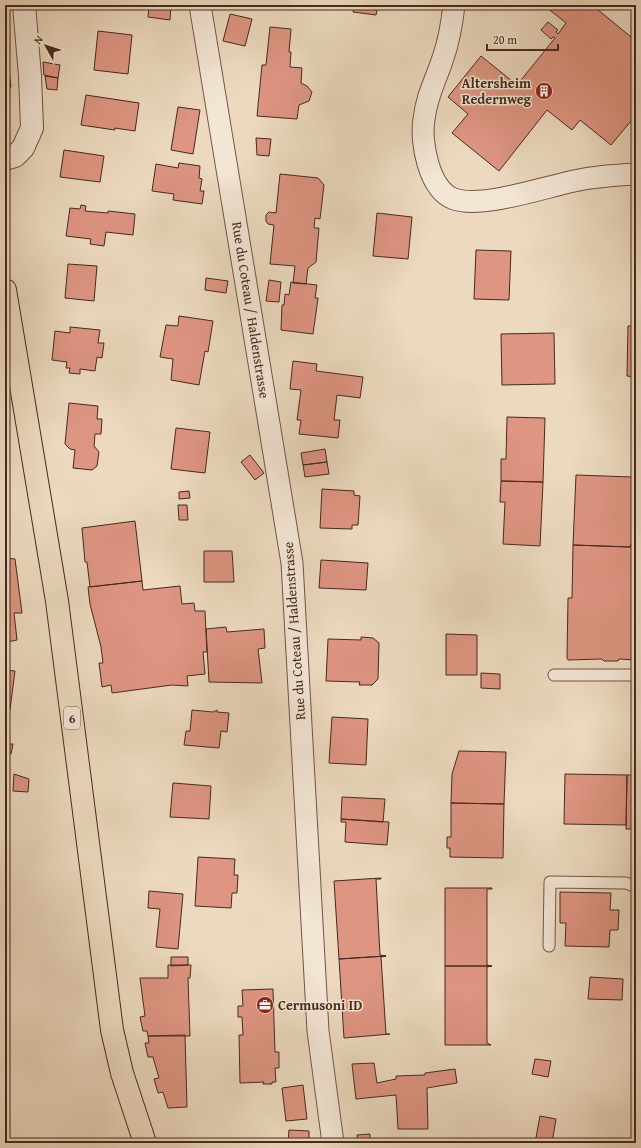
<svg xmlns="http://www.w3.org/2000/svg" width="641" height="1148" viewBox="0 0 641 1148" font-family="'Gentium Book Plus',serif">
<style>
.building{fill:#de9582;stroke:#46291f}
.lines{fill:none;stroke-linecap:round;stroke-linejoin:round}
.service-casing{stroke:#705547;stroke-width:13}
.minor-casing{stroke:#705547;stroke-width:23}
.tertiary-casing{stroke:#705547;stroke-width:24}
.primary-casing{stroke:#46291f;stroke-width:24}
.service{stroke:#f3e6d5;stroke-width:11}
.minor{stroke:#f3e6d5;stroke-width:21}
.tertiary{stroke:#f3e6d5;stroke-width:22}
.primary{stroke:#ecd9bf;stroke-width:22}
.labels{text-anchor:middle;stroke-width:3;stroke-linejoin:round;paint-order:stroke}
.shield{fill:#f3e6d5;stroke:#7a6256;stroke-width:1}
.shield-label{font-size:13px;font-weight:bold;fill:#46291f}
.poi-label{font-size:14px;font-weight:bold;fill:#46291f;stroke:#f3e6d5;text-anchor:end}
.street-label{font-size:14px;fill:#46291f;stroke:#f3e6d5}
</style>
<rect width="100%" height="100%" fill="#ecd9bf"/>
<filter id="stains"><feTurbulence type="fractalNoise" baseFrequency=".005" numOctaves="4"/><feColorMatrix values="0 0 0 0 .2 0 0 0 0 .09 0 0 0 0 .02 0 0 0 .5 -.17"/></filter>
<radialGradient id="worn" r=".72"><stop offset=".6" stop-color="#630" stop-opacity="0"/><stop offset="1" stop-color="#630" stop-opacity=".3"/></radialGradient>
<path class="building" d="M149,5H171L170,20L148,17Z
M354,5H378L376,15L353,12Z
M547,5H592L636,41V115L611,145L580,120L572,130L547,110L499,171L452,133L468,114L448,97L481,56L517,85L555,38L553,37L551,39L541,30L548,22L558,30L556,32L558,34L566,23L546,7Z
M230,14L252,19L245,46L223,41Z
M270,27L291,29L289,52H291L290,67L302,68L301,83L307,86L312,92L309,101L299,105L297,119L257,116L262,65H266Z
M98,31L132,35L128,74L94,70Z
M5,41L11,87L5,88Z
M43,62L60,65L58,78L44,75Z
M45,76L58,78L57,90L47,89Z
M86,95L139,103L135,131L115,128V130L81,125Z
M178,107L200,110L193,154L171,150Z
M256,138L271,139L269,156L257,155Z
M64,150L104,156L100,182L60,177Z
M179,163L200,166L199,178L202,179L200,191H204L202,204L173,200L174,194L152,191L156,164L178,168Z
M280,174L318,178L324,185L320,219L315,218L314,228H319L316,262L308,268L306,284L293,283L295,266L270,264L274,225L268,224L266,221V215L269,212L276,213Z
M81,205L86,206L85,211L108,213V211L135,214L133,235L106,232L104,246L90,244L91,239L66,236L70,208L80,209Z
M377,213L412,217L408,259L373,256Z
M476,250L511,251L509,300L474,299Z
M68,264L97,266L94,301L65,298Z
M206,278L228,281L226,293L205,290Z
M269,280L281,282L279,302L266,301Z
M291,282L317,285L315,298H318L313,334L281,330L282,305H284L285,294L289,295Z
M179,316L213,321L208,352L205,351L199,385L171,380L173,359L160,357L166,325L178,326Z
M628,326H636V377L627,376Z
M70,327L100,330L98,343H104L102,358L97,357L95,371L80,369V374L69,373L70,368H66L67,362L52,360L55,331L70,333Z
M554,333L555,384L502,385L501,334Z
M293,361L317,364L316,371L363,377L360,398L337,395L334,420H340L338,438L299,434L301,420H297L301,390L290,389Z
M69,403L98,406L97,419H102L101,434H95L94,446L99,452L97,466L92,470L73,468L75,450L70,449L65,444Z
M507,417L545,418L543,482L501,481V459H506Z
M634,424H636V544H631L630,547L573,545L576,475L632,477Z
M176,428L210,432L205,473L171,469Z
M325,449L327,462L303,465L301,453Z
M250,455L264,473L255,480L241,462Z
M327,462L329,474L305,477L303,465Z
M501,481L543,482L540,546L503,544L505,502H500Z
M322,489L354,491V495L360,496L358,525H352V529L320,528Z
M189,491L190,498L179,499V492Z
M178,505H187L188,520H179Z
M135,521L142,581L90,587L87,562H85L82,528Z
M631,544H636V660L619,659L618,661H604L602,659L568,660L567,658L568,598H572L573,545L630,547Z
M204,551H232L234,582H204Z
M5,558L15,559L22,613H14L17,640L7,642L5,641Z
M321,560L368,563L366,590L319,588Z
M142,581L143,590L180,586L182,604L194,603L195,611H205L207,652H203L205,674L187,676L188,686L172,685L112,693L111,685L102,687L99,663H103L101,647L90,604L88,587Z
M226,627L227,632L264,629L265,648L258,649L262,683L209,682L206,629Z
M446,634L477,635V675H446Z
M361,637L373,638L379,643L378,679L372,685H359L360,682L326,681L328,639L361,640Z
M5,670L15,671L10,710L5,709Z
M481,673L500,674V689L481,688Z
M192,710L213,712L217,710V712L229,713L227,732L221,731L219,748L184,745L186,731H190Z
M332,717L368,719L366,765L329,763Z
M7,744H13L11,754H6L5,759V748Z
M459,751L506,752L504,804L451,803L452,774Z
M14,774L29,779L28,792L13,791Z
M565,774L627,775L626,825L564,824Z
M627,775H636V829H626Z
M173,783L211,786L209,819L170,817Z
M342,797L385,799L383,822L341,819Z
M451,803L504,804L503,858L450,857V848H447V837H451Z
M341,819L389,822L387,845L345,842L346,822H341Z
M198,857L235,859L234,875H238L237,893H232L231,908L195,906Z
M381,878V879H376L380,955L386,956L339,959L334,881Z
M445,888H492V889H487V965L492,966H445Z
M149,891L183,894L178,949L156,947L160,909L148,908Z
M560,892L611,893L610,910H619L618,930H610L609,947L565,946L566,923H560Z
M386,956L381,957L386,1034H390L344,1038L339,959Z
M171,957H188V965L171,966Z
M168,965H191L190,978H188L190,1036H148L147,1031H143L140,1017L145,1016L140,978H168Z
M445,966H492L487,967V1043L491,1045H445Z
M590,977L623,979L622,1000L588,999Z
M273,989L275,1052H279V1068H275L276,1082H272V1084H263L264,1082L240,1083L239,1035H243L242,1017H238V1006H243L242,990Z
M185,1035L187,1107L168,1108L163,1092L158,1093L154,1079L159,1078L153,1057H148L145,1043H149L148,1036Z
M535,1059L551,1061L548,1077L532,1074Z
M374,1063L377,1083L396,1079V1076L425,1075V1073L455,1069L457,1083L427,1088L428,1129H398L396,1095L356,1099L352,1064Z
M303,1085L307,1119L286,1121L282,1088Z
M540,1116L556,1119L552,1143H535Z
M289,1130L309,1131V1143L288,1142Z
M370,1134V1143H358L357,1135Z
M206,1140L251,1142V1143H206Z"/>
<g class="lines">
<defs>
<path id="service" d="M554,675H636
M549,946L550,882L626,883L636,887"/>
<path id="minor" d="M200,5L292,563L318,1031L333,1143
M454,5C452,23 449,41 443,58C436,80 427,94 424,119C420,142 429,190 454,199C483,209 547,186 579,180C598,176 617,175 636,174"/>
<path id="tertiary" d="M5,159L15,156L23,148L32,128L30,76L24,5"/>
<path id="primary" d="M5,290L57,601L112,1030L122,1073L145,1143"/>
</defs>
<use href="#service" class="service-casing"/>
<use href="#minor" class="minor-casing"/>
<use href="#tertiary" class="tertiary-casing"/>
<use href="#primary" class="primary-casing"/>
<use href="#service" class="service"/>
<use href="#minor" class="minor"/>
<use href="#tertiary" class="tertiary"/>
<use href="#primary" class="primary"/>
</g>
<defs>
<symbol id="building-disc" viewBox="-11 -11 22 22"><circle r="9.5" fill="#8f2418" stroke="#f3e6d5"/><path d="M-4-6H4V6H1V3H-1V6H-4ZM-2.5-4.3h1.7v1.8h-1.7ZM.8-4.3h1.7v1.8H.8ZM-2.5-1h1.7V.8h-1.7ZM.8-1h1.7V.8H.8Z" fill="#fff"/></symbol>
<symbol id="office-disc" viewBox="-11 -11 22 22"><circle r="9.5" fill="#8f2418" stroke="#f3e6d5"/><path d="M-6-3h4V-5.5h4V-3h4V5H-6ZM-1-4.5V-3h2v-1.5ZM-6 0V1H6V0Z" fill="#fff"/></symbol>
</defs>
<g fill-rule="evenodd">
<use href="#building-disc" x="534" y="81" width="20" height="20"/>
<use href="#office-disc" x="255" y="995" width="20" height="20"/>
</g>
<g class="labels">
<rect class="shield" x="64" y="707" width="16" height="22" rx="3"/>
<g class="shield-label">
<text x="72" y="723">6</text>
</g>
<g class="poi-label">
<text x="531" y="88">Altersheim<tspan x="531" dy="16">Redernweg</tspan></text>
<text x="278" y="1010" text-anchor="start">Cermusoni ID</text>
</g>
<g class="street-label">
<text transform="translate(251 310) rotate(81)" y="5">Rue du Coteau / Haldenstrasse</text>
<text transform="translate(294 631) rotate(-94)" y="5">Rue du Coteau / Haldenstrasse</text>
</g>
</g>
<rect width="641" height="1148" fill="none" stroke="#ecd9bf" stroke-width="20"/>
<rect x="6" y="6" width="629" height="1136" fill="none" stroke="#46291f" stroke-width="2"/>
<rect x="10" y="10" width="621" height="1128" fill="none" stroke="#46291f"/>
<g transform="translate(46 46) rotate(309)" stroke="#f3e6d5" stroke-width="3" paint-order="stroke">
<path d="M0-3L7 15L0 10L-7 15Z" fill="#46291f"/>
<text y="-6" font-size="11" font-weight="bold" text-anchor="middle" fill="#46291f">N</text>
</g>
<path d="M487 44v6h71v-6" fill="none" stroke="#46291f" stroke-width="2"/>
<text x="493" y="44" font-size="12" fill="#46291f" stroke="#f3e6d5" stroke-width="3" paint-order="stroke">20 m</text>
<rect width="100%" height="100%" filter="url(#stains)"/>
<rect width="100%" height="100%" fill="url(#worn)"/>
</svg>
